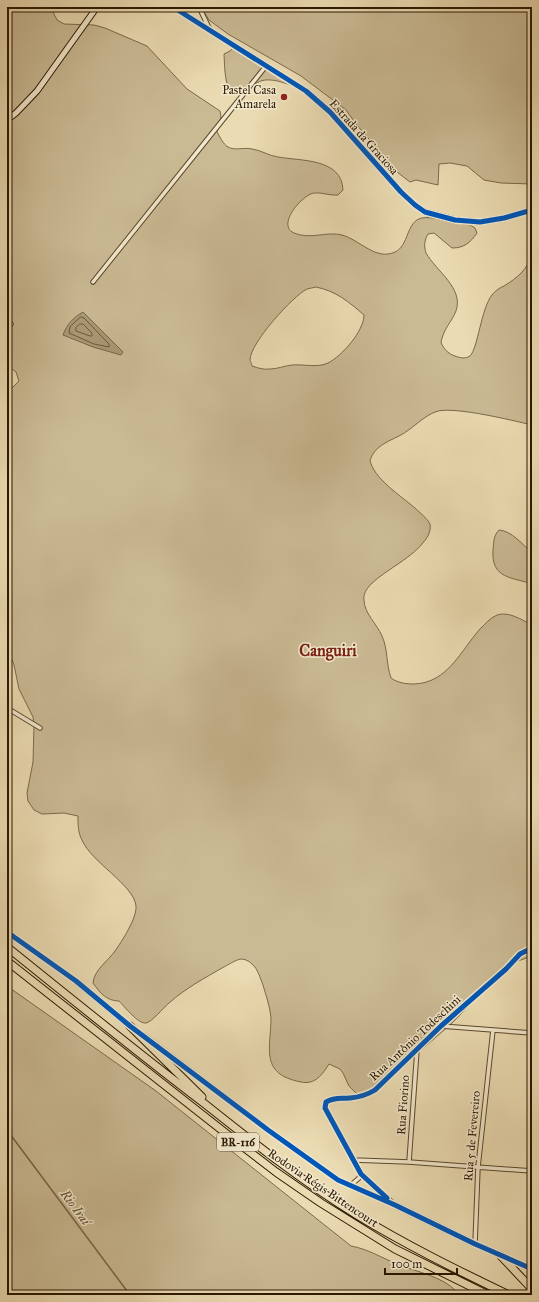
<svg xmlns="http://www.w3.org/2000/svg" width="539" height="1302" viewBox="0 0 539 1302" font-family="'IM FELL Great Primer',serif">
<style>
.green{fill:#caba94;stroke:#7a694a;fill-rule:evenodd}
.water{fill:#aa9975;stroke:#776546}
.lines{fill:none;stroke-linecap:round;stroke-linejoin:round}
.shore{stroke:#6a583a;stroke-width:1}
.stream{stroke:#776546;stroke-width:1.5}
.street-casing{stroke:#5b492c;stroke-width:5.5}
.secondary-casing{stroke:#2b1800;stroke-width:7}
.highway-casing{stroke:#2b1800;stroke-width:9}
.street{stroke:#f2e8cd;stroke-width:3.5}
.secondary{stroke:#f2e8cd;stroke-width:5}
.highway{stroke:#ebdbb2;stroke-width:7}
.cycleway-casing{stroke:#f2e8cd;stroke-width:8}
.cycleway{stroke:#0057b8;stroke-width:5}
.poi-dot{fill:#8f2418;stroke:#f2e8cd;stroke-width:1.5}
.labels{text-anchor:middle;stroke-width:3;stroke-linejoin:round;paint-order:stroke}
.shield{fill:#f2e8cd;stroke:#67563e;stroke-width:1}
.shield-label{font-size:11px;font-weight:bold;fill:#2b1800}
.poi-label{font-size:12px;fill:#2b1800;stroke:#f2e8cd;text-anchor:end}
.street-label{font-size:12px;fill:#2b1800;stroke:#f2e8cd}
.water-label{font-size:13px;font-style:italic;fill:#5e4c2f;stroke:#f2e8cd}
.district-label{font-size:16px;font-weight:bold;fill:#7a1f14;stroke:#f2e8cd}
</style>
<rect width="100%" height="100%" fill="#ebdbb2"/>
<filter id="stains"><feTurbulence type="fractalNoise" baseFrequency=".005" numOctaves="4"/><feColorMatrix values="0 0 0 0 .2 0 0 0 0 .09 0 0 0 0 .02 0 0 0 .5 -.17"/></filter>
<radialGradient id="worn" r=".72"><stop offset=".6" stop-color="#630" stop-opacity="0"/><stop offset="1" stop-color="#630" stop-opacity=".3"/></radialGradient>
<path class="green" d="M7,7H51L53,12L57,20L64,24L94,25L105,28L147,46L187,89L220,111L221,117L217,132C220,137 223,144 228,147C235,151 244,147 252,149C261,150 269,156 278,157C300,161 342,158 343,190L338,195C330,196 322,192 314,193C302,195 276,225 294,233C310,240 327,231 342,235C360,240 376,261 395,252C409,246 406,221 422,218C431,216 454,222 464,224L470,225L475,228L477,233C470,243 464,248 452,248L434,233L428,234C424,241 424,246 426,253C436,271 464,288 456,311C451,323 444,328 441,342C443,348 448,354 455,356C460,358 465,359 470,356C478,348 481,309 492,295C495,291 499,288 504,286C517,278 527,270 532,255V425C511,420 457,407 438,411C424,415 413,429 399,436C387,442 375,446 370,460C373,478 401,496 415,508C420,513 427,518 430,524C431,529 429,535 426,539C413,558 388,568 371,584C367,589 363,593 364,600C364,613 377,624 382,636C388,649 386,664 391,678C398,683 406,684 414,684C448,683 461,650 480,629C485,624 490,618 497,615C509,611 522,620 532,625V956L515,962L508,967L450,1025L407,1062L379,1088L366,1095L357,1094L349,1086L343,1073L340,1069L329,1064C322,1075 315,1085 301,1082C259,1074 271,1048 271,1018C270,1006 266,996 263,985C260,978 258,969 252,964C249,961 245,959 241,959C235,960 228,965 222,968C203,979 186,988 169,1003C163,1008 152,1022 146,1023C138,1024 125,1007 119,1001C107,1001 100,993 93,983C94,970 108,961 115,951C122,941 137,918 136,906C134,885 91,862 82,840C78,833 78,824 78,816L64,813L42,814L34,810L28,801L27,793L33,762L34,725L33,717L19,689L14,665L7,647V393L19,381L16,372L7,365V329L10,327L7,297ZM316,287C336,291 349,302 364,315C364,331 342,356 328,363C318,368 303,364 292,365C284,366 277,369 270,369C264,370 258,368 252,366C252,365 250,360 250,360C250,343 293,296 307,289C310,288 313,288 316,287Z
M201,7H532V184L501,183L484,180L467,166L450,163L439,164L438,185L416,180L410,182L397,172L356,124L346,110L301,76L228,34L209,20Z
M220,33L270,66L298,88C288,84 276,79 265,80C257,81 252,87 245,91C223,104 225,66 224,54L230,51L234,47L233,44Z
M499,530C512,531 523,545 532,553V584C512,577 491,579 493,550C494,543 493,536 499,530Z
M7,986L156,1091L351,1246C368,1249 382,1258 397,1264C416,1272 447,1277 459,1295H7Z"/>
<path class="water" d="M83,312L123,352L121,355L93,347L63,335C67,324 73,318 83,312Z"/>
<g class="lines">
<path class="shore" d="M81,317L84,318L109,344V347L94,344L69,333L70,327Z
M80,324H83L92,333V336H90L76,331V328Z"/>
<path class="stream" d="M7,1130L130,1295"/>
<defs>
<path id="street" d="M199,7L210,30
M93,282L266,66
M7,322L11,324
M7,708L40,728
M441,1026L532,1033
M354,1160L409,1162L532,1171
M409,1162L417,1050
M351,1185L359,1178L361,1174
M392,1202L361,1174L325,1108L326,1102C335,1097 340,1099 350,1098C360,1097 367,1095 375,1090L441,1026L506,969L520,954L532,948
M475,1244L478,1167L493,1030"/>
<path id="secondary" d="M173,7L306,91L330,112L401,192L415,205L425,212L455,220L480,222L504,218L532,210
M7,120L16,113L37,91L97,7
M7,932L76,981L131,1027
M144,1036L268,1130L338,1180L395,1205L475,1244L532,1269"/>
<path id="highway" d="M7,947C73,1000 138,1053 205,1104C254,1143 303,1182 357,1215C406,1245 457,1270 509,1295
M7,961L237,1142L276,1172L321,1203L395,1249L488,1295
M130,1026L202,1097
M501,1256L532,1289"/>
</defs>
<use href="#street" class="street-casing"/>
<use href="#secondary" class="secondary-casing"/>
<use href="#highway" class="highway-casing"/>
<use href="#street" class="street"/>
<use href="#secondary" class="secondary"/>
<use href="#highway" class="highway"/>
<defs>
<path id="cycleway" d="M173,7L306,91L330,112L401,192L415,205L425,212L455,220L480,222L504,218L532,210
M7,932L76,981L130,1026L268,1130L338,1180L395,1205L475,1244L532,1269
M387,1198L361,1174L325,1108L326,1102C335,1097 340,1099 350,1098C360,1097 367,1095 375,1090L441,1026L506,969L520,954L532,948"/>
</defs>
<use href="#cycleway" class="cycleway-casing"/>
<use href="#cycleway" class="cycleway"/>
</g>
<circle class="poi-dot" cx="284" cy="97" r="4"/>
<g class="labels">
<rect class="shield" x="217" y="1133" width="42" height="18" rx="3"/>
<g class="shield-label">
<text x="238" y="1146">BR-116</text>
</g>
<g class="poi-label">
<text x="276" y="94">Pastel Casa<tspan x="276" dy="14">Amarela</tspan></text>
</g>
<g class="street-label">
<text transform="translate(364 137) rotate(48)" y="4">Estrada da Graciosa</text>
<text transform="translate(415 1038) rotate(-43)" y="4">Rua Antônio Todeschini</text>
<text transform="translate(403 1105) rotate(-86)" y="4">Rua Fiorino</text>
<text transform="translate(472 1136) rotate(-85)" y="4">Rua 5 de Fevereiro</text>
<text transform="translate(323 1188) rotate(34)" y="4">Rodovia Régis Bittencourt</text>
</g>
<g class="water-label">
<text transform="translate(76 1207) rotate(53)" y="5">Rio Iraí</text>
</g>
<g class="district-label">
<text x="328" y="656">Canguiri</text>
</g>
</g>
<rect width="539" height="1302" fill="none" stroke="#ebdbb2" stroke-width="24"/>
<rect x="8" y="8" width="523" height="1286" fill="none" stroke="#2b1800" stroke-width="2"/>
<rect x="12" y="12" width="515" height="1278" fill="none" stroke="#2b1800"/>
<path d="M385 1268v6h72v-6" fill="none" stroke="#2b1800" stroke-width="2"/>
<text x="391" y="1268" font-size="12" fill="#2b1800" stroke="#f2e8cd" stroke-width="3" paint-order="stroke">100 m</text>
<rect width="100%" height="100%" filter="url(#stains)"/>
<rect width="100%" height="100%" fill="url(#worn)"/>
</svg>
